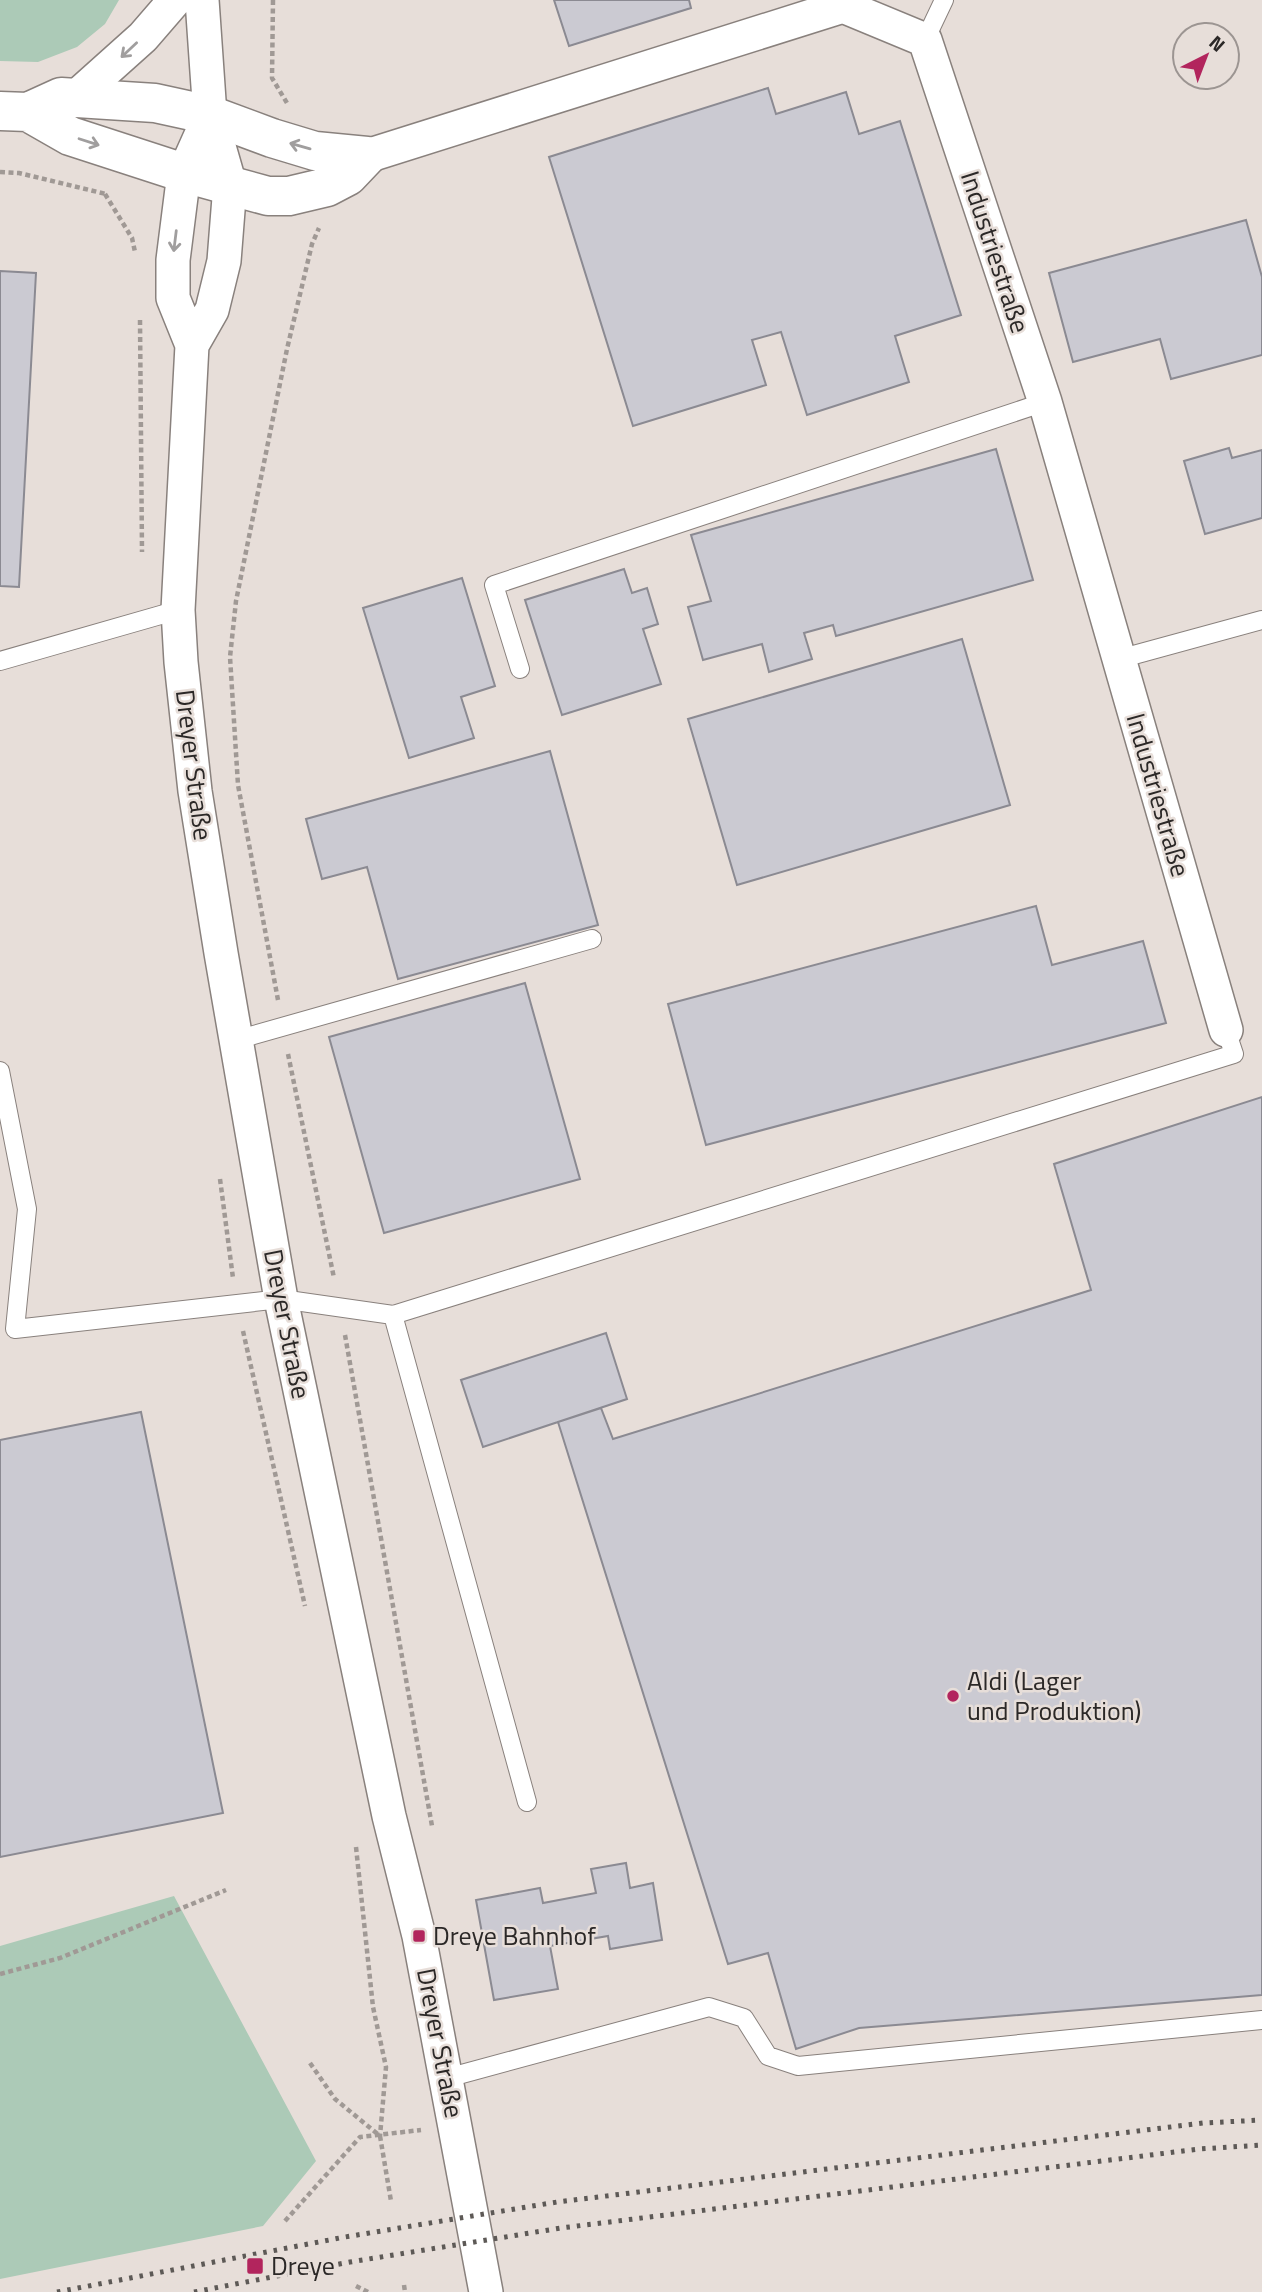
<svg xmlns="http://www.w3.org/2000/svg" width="1262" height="2292" viewBox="0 0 1262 2292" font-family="'Titillium Web',sans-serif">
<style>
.green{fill:#accab7}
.building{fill:#cbcad2;stroke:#8b8a92;stroke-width:2}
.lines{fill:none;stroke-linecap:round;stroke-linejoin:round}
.service-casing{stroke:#89817d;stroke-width:20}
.minor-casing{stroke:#89817d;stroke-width:36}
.tertiary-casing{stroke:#89817d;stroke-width:41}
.path{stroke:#a09995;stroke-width:4.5;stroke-dasharray:5 3.5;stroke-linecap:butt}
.service{stroke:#fff;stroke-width:18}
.minor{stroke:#fff;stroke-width:33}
.tertiary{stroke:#fff;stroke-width:38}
.rail{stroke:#5d5956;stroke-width:5;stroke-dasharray:3.5 7;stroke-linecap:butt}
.oneway{stroke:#a09e9e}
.poi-dot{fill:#b2255d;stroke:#e7ded9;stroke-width:2.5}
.labels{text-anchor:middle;stroke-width:5;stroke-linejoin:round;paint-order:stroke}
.street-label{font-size:26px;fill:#2b2827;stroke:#e7ded9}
.poi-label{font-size:26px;fill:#2b2827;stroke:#e7ded9;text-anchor:start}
</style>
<rect width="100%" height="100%" fill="#e7ded9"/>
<path class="green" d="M0,0H119L105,24L77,47L38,62L0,61Z
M174,1896L316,2161L263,2226L0,2279V1946Z"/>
<path class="building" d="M554,0H689L691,8L569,46Z
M768,88L776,114L846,92L859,134L900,121L961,315L895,336L909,382L807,415L781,332L752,340L766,385L633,426L549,157Z
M1246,220L1262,277V355L1171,379L1160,339L1073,362L1049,273Z
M0,271L36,273L19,587L0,586Z
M1229,448L1232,458L1262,450V518L1205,534L1184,461Z
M996,449L1033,580L836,636L833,625L804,633L812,659L769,672L762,644L703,660L688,607L711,601L691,535Z
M624,569L632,593L647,588L658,624L643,629L661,684L562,715L525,600Z
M462,578L495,686L461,697L474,738L409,758L363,608Z
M962,639L1010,805L737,885L688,719Z
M550,751L598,925L398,979L367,867L322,879L306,819Z
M1036,906L1052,965L1143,941L1166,1023L706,1145L668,1004Z
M525,983L580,1179L384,1233L329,1037Z
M1262,1097V1995L859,2028L796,2049L768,1953L728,1964L558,1422L601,1408L613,1439L1091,1290L1054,1164Z
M606,1333L627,1399L483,1447L461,1380Z
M141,1412L223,1813L0,1857V1440Z
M626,1863L630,1888L653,1883L662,1940L610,1949L608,1936L550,1946L558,1989L494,2000L476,1900L540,1888L543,1903L596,1893L591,1869Z"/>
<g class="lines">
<defs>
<path id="service" d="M925,40L944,0
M1119,659L1262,620
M0,661L178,610
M520,669L494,585L1045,402
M236,1040L592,939
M0,1071L27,1209L15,1329L281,1299L393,1315L1234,1054L1226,1030
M393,1315L527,1802
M447,2078L709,2007L744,2018L768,2056L798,2066L1262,2020"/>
<path id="minor" d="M76,97L143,37L175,0
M210,115L184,173L173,260V298L192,345L178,610L181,662L195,791L221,953L281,1299L389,1816L419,1936L486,2292
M367,156L843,6L925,40L1045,402L1226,1030
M192,345L212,310L224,261L230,185L210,115L202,0"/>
<path id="tertiary" d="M0,111L28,112L70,136L184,173L268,196H289L327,187L348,176L367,156
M28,112L61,97L155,103L210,115L272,138L315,151L367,156"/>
</defs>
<use href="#service" class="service-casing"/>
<use href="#minor" class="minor-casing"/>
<use href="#tertiary" class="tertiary-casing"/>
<path class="path" d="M273,0L272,78L287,103
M0,172L19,173L106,194
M105,194L132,238L135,252
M140,320L142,552
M278,1000L238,785L230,657L236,601L287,349L312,244L319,228
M288,1054L334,1278
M220,1179L233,1278
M243,1331L305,1606
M345,1335L432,1826
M356,1847L373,2007L386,2067L380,2136
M0,1974L60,1958L226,1890
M310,2063L335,2099L380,2136L391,2201
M285,2221L360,2137L421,2130
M404,2285L405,2292
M356,2286L368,2292"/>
<use href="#service" class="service"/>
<use href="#minor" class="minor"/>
<use href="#tertiary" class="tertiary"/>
<path class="rail" d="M57,2292L345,2237L557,2202L1203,2123L1262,2120
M194,2292L350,2262L561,2228L1199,2149L1262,2145"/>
</g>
<defs><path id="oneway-shaft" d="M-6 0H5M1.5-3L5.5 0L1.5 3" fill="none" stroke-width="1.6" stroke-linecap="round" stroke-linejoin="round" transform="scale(1.75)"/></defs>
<g class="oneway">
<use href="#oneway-shaft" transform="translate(129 50) rotate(137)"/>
<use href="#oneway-shaft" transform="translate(89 142) rotate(18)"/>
<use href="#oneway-shaft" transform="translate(300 146) rotate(-164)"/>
<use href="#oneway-shaft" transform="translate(175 241) rotate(97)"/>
</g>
<g class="poi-dot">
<circle cx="953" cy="1696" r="7"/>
<rect x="412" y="1929" width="14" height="14" rx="3.5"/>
<rect x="246" y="2257" width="18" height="18" rx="3.5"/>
</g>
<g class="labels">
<g class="street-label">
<text transform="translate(995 252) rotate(72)" y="9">Industriestraße</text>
<text transform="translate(194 765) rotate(83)" y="9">Dreyer Straße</text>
<text transform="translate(1158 795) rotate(74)" y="9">Industriestraße</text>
<text transform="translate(287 1324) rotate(79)" y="9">Dreyer Straße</text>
<text transform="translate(440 2043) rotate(79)" y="9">Dreyer Straße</text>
</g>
<g class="poi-label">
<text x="967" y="1690">Aldi (Lager<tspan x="967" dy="30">und Produktion)</tspan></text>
<text x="433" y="1945">Dreye Bahnhof</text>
<text x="271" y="2275">Dreye</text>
</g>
</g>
<g transform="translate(1206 56) rotate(42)"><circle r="33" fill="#e7ded9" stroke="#9c9592" stroke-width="2"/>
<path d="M0-5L12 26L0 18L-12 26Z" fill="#b2255d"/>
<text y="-10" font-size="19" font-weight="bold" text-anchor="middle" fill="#2b2827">N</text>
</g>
</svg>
